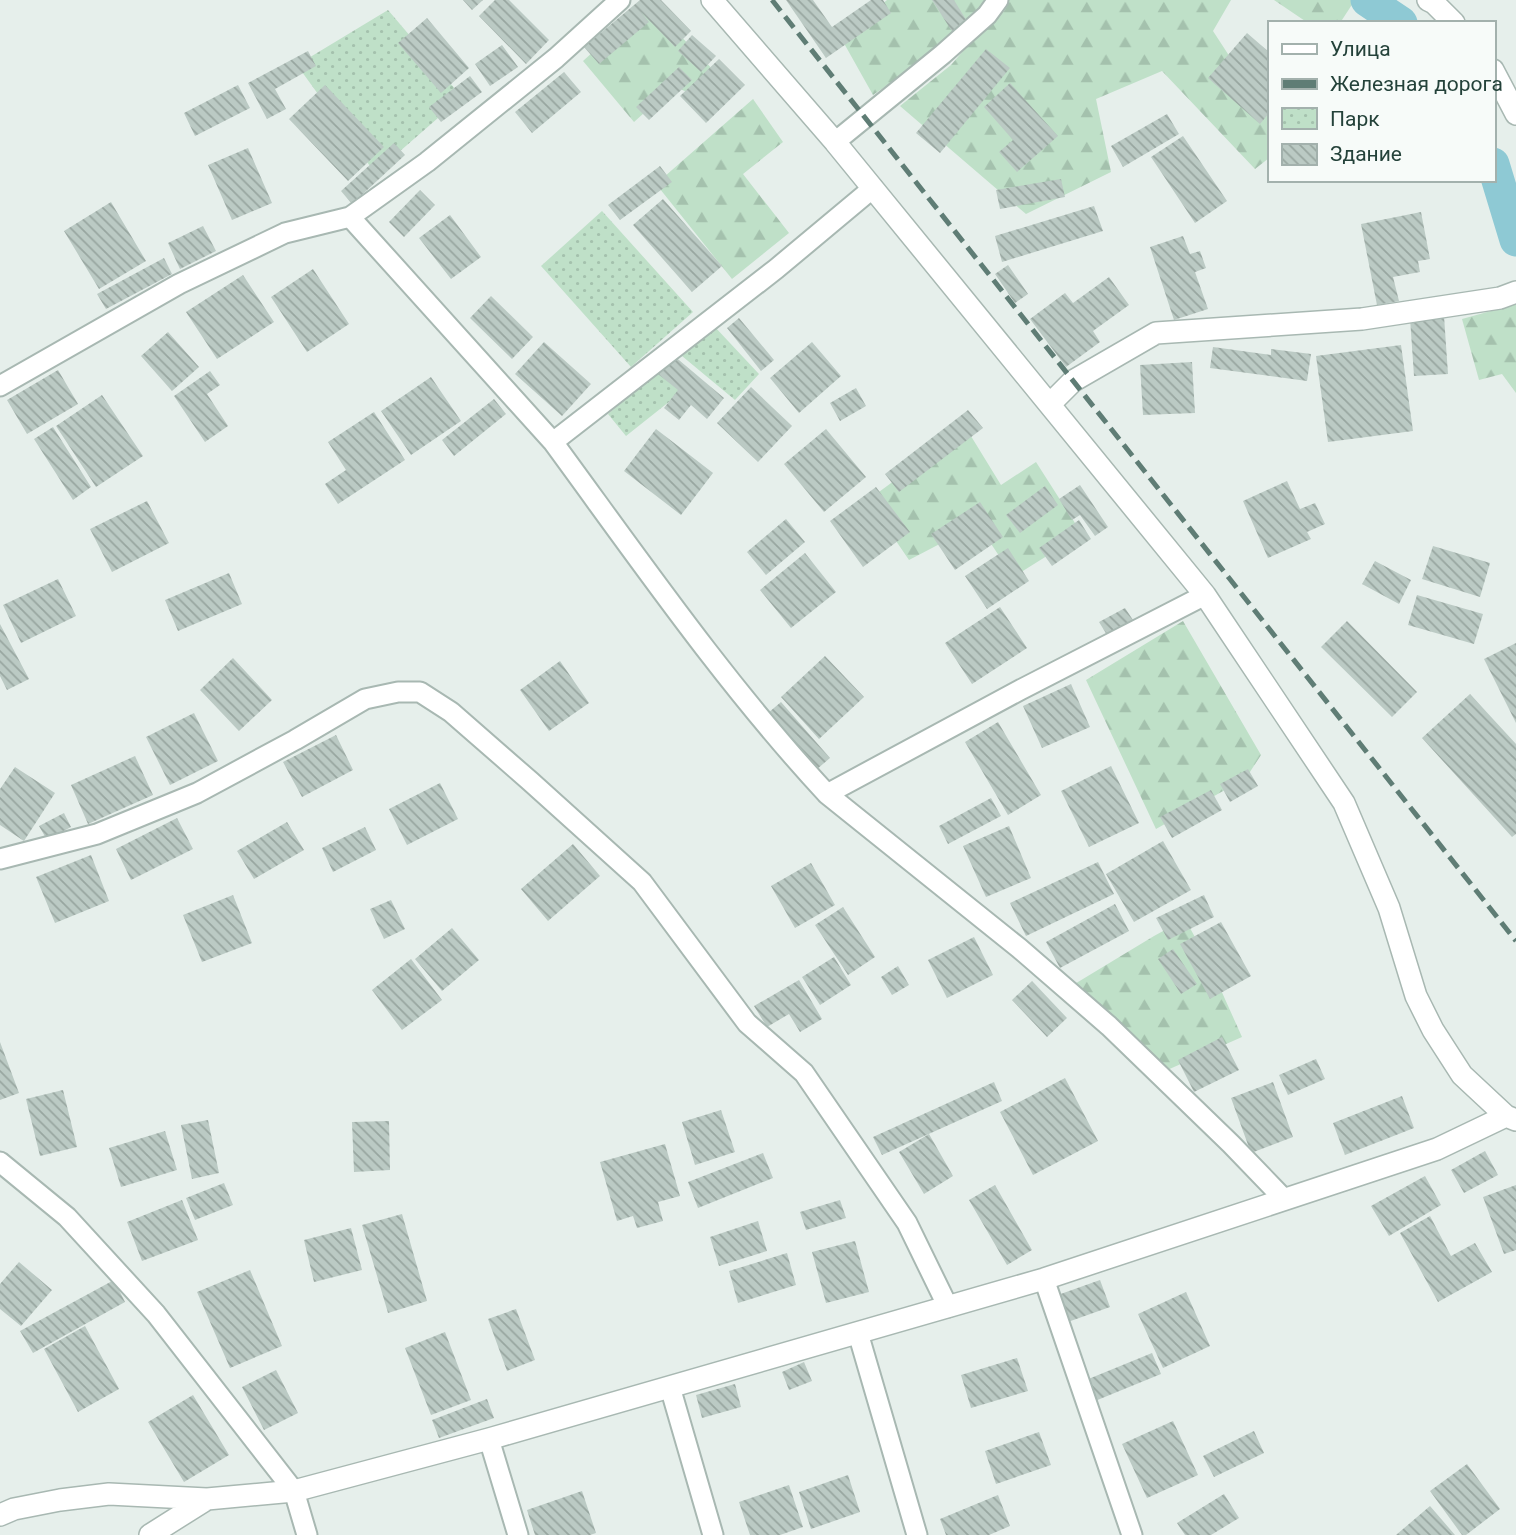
<svg xmlns="http://www.w3.org/2000/svg" width="1516" height="1535" viewBox="0 0 1516 1535" font-family="Roboto,sans-serif">
<style>
.forest{fill:url(#forest-firs)}
.park{fill:url(#park-dots)}
.lines{fill:none;stroke-linecap:round;stroke-linejoin:round}
.canal{stroke:#8ec9d4;stroke-width:33}
.building{fill:url(#building-back-hatch)}
.lane-casing{stroke:#a8b8b2;stroke-width:23}
.street-casing{stroke:#a8b8b2;stroke-width:24}
.lane{stroke:#fff;stroke-width:19}
.street{stroke:#fff;stroke-width:21}
.rail{stroke:#5f7d75;stroke-width:5;stroke-dasharray:14 7;stroke-linecap:butt}
</style>
<defs>
<pattern id="forest-firs" width="22" height="20" patternUnits="userSpaceOnUse" patternTransform="scale(1.75)"><rect width="22" height="20" fill="#bfe0c8"/><path d="M5 1l3.5 6h-7zM16 11l3.5 6h-7z" fill="#a4c1ad"/></pattern>
<pattern id="park-dots" width="8" height="8" patternUnits="userSpaceOnUse" patternTransform="scale(1.75)"><rect width="8" height="8" fill="#bfe0c8"/><path d="M2 2h.1M6 6h.1" fill="none" stroke="#a4c1ad" stroke-width="1.8" stroke-linecap="round"/></pattern>
<pattern id="building-back-hatch" width="6" height="6" patternUnits="userSpaceOnUse" patternTransform="scale(1.75)"><rect width="6" height="6" fill="#bbcac4"/><path d="M-1 5l2 2M0 0l6 6M5-1l2 2" fill="none" stroke="#98a6a0"/></pattern>
</defs>
<rect width="100%" height="100%" fill="#e6efeb"/>
<path class="forest" d="M887,0H991L944,46L873,95L841,38Z
M1007,0H1231L1213,31L1269,117V158L1255,169L1162,71L1096,99L1111,172L1026,214L900,106L951,65Z
M1274,0H1355L1340,23H1308Z
M648,2L718,75L704,100L674,86L634,122L583,61Z
M753,99L783,142L743,174L789,233L732,279L656,184Z
M1516,304V393L1502,374L1479,380L1462,319Z
M966,428L1001,485L1036,462L1082,534L1013,577L978,524L909,560L868,500Z
M1183,621L1261,755L1246,778L1156,829L1086,680Z
M1185,919L1207,959L1242,1037L1165,1071L1073,985L1154,936Z"/>
<path class="park" d="M388,10L462,97L375,173L297,65Z
M602,211L693,312L631,367L541,266Z
M714,326L759,374L735,400L682,356Z
M665,365L689,386L626,436L608,414Z"/>
<g class="lines">
<path class="canal" d="M1367,0L1401,23
M1493,164L1516,240"/>
</g>
<path class="building" d="M463,0H483L472,10Z
M495,0H509L549,40L526,64L479,16Z
M640,0H661L691,31L675,47L641,12L649,22L599,64L584,47Z
M786,0H813L832,27L871,0H883L891,13L826,58Z
M932,0H954L968,23L953,33Z
M427,18L469,68L441,93L398,43Z
M1247,33L1269,52V113L1260,124L1208,78Z
M692,35L716,56L701,72L678,51Z
M502,45L518,67L490,86L475,64Z
M986,49L1010,68L940,153L916,133Z
M308,51L316,66L275,89L286,109L267,119L248,83Z
M719,59L745,85L706,123L680,96Z
M679,67L692,80L649,120L636,107Z
M564,72L581,92L532,133L515,112Z
M470,76L482,92L441,122L429,107Z
M1010,83L1058,136L1017,172L999,152L1013,140L984,107Z
M238,85L250,108L195,136L184,113Z
M325,85L384,147L348,181L289,119Z
M1167,114L1179,134L1123,167L1111,146Z
M1183,136L1227,201L1195,223L1151,157Z
M394,143L405,155L352,204L341,191Z
M248,148L272,203L232,220L208,165Z
M660,166L672,182L620,220L608,205Z
M1061,179L1065,197L1000,209L996,190Z
M420,190L435,205L404,237L389,222Z
M663,199L722,266L692,292L633,225Z
M111,202L146,261L99,289L64,231Z
M1094,206L1103,231L1002,262L995,236Z
M1421,212L1430,259L1418,261L1420,272L1393,277L1399,301L1377,305L1361,224Z
M450,215L481,257L451,279L419,238Z
M203,226L216,251L180,269L168,243Z
M1183,236L1190,254L1200,251L1206,268L1195,272L1208,309L1174,320L1150,247Z
M164,258L172,274L106,309L97,294Z
M1008,265L1028,294L1015,303L995,274Z
M313,269L349,324L307,352L271,297Z
M243,275L274,322L217,359L186,312Z
M1109,277L1129,305L1093,331L1100,342L1066,367L1030,319L1065,293L1073,303Z
M491,296L533,337L512,359L470,318Z
M1444,316L1448,374L1414,376L1410,318Z
M739,318L774,360L761,371L727,328Z
M168,332L199,367L172,391L141,356Z
M544,342L591,384L562,416L515,374Z
M812,342L841,376L799,413L770,378Z
M1401,345L1413,431L1328,442L1316,356Z
M1213,347L1271,355V349L1311,354L1307,381L1210,368Z
M673,355L724,398L707,419L691,405L679,420L664,408L678,390L658,374Z
M1192,362L1195,413L1143,415L1140,365Z
M58,370L78,404L27,434L7,400Z
M210,371L220,385L207,394L228,426L205,442L174,396Z
M431,377L461,421L411,455L381,411Z
M751,387L792,426L758,462L717,423Z
M856,388L866,406L840,421L830,403Z
M102,395L143,456L96,487L56,426Z
M494,399L506,414L454,456L442,440Z
M968,410L983,428L899,492L885,474Z
M374,412L405,460L338,504L325,484L346,470L328,442Z
M53,427L91,487L73,500L34,439Z
M656,429L713,473L681,515L624,471Z
M826,429L866,477L824,512L784,464Z
M1287,481L1300,509L1315,503L1325,524L1307,532L1311,539L1268,558L1243,501Z
M1080,485L1108,527L1095,536L1080,515L1072,520L1059,499Z
M1045,486L1058,505L1020,533L1006,515Z
M876,487L910,532L863,567L830,521Z
M147,501L169,543L112,572L90,529Z
M980,502L1003,537L955,570L931,534Z
M786,519L805,542L766,575L747,552Z
M1079,520L1091,539L1052,566L1039,548Z
M1433,546L1490,563L1480,597L1422,579Z
M1008,548L1029,581L987,609L965,576Z
M805,553L836,592L791,628L760,590Z
M1375,561L1411,580L1399,604L1362,584Z
M229,573L242,604L178,631L165,600Z
M58,579L76,616L21,643L3,605Z
M1417,595L1483,614L1474,644L1408,625Z
M1000,607L1027,648L972,684L945,643Z
M1125,608L1133,620L1107,635L1099,622Z
M1347,621L1417,692L1392,717L1321,647Z
M0,624L29,679L7,690L0,676Z
M1516,643V723L1484,659Z
M825,656L864,697L819,739L781,697Z
M233,658L272,700L239,731L200,690Z
M560,661L589,703L549,731L520,690Z
M1071,684L1090,727L1042,748L1023,706Z
M1470,694L1516,744V834L1512,837L1422,738Z
M781,702L830,758L816,770L768,713Z
M194,713L218,761L170,785L146,737Z
M998,722L1041,795L1008,815L965,742Z
M336,735L353,770L302,797L283,762Z
M135,756L153,795L88,824L71,785Z
M1111,766L1139,823L1089,847L1061,791Z
M15,767L55,793L24,841L0,825V789Z
M1248,769L1258,786L1230,802L1220,784Z
M440,783L458,819L407,845L389,809Z
M1211,790L1222,810L1172,838L1160,817Z
M991,798L1001,816L948,844L939,826Z
M64,813L71,827L47,840L39,826Z
M177,818L193,849L131,880L116,849Z
M287,822L304,850L254,879L237,851Z
M1009,826L1031,878L986,897L963,846Z
M365,827L376,850L333,872L322,848Z
M1163,841L1191,890L1134,922L1106,874Z
M573,844L600,876L548,921L521,889Z
M91,855L109,901L55,923L36,877Z
M1098,862L1114,894L1026,936L1010,903Z
M811,863L835,905L795,928L771,886Z
M233,895L252,943L202,962L183,915Z
M1204,895L1214,917L1168,940L1156,918Z
M391,900L405,929L384,939L370,909Z
M1115,904L1129,931L1060,968L1046,942Z
M843,907L875,957L848,975L815,925Z
M1221,922L1251,976L1210,999L1180,944Z
M452,928L479,960L442,991L415,959Z
M974,937L993,975L947,998L928,960Z
M1173,949L1197,984L1181,994L1158,959Z
M834,957L851,985L820,1005L802,977Z
M411,959L442,1000L402,1030L372,990Z
M898,966L909,985L892,995L881,977Z
M799,980L822,1019L800,1032L789,1014L767,1027L754,1006Z
M1032,981L1067,1018L1047,1037L1012,1000Z
M1222,1037L1239,1070L1194,1092L1178,1060Z
M0,1042L19,1093L0,1100Z
M1316,1059L1325,1079L1288,1095L1279,1075Z
M1065,1078L1098,1141L1033,1175L1000,1112Z
M994,1082L1002,1101L882,1155L873,1137Z
M1273,1082L1293,1137L1251,1153L1231,1098Z
M63,1090L77,1147L40,1156L26,1099Z
M1402,1096L1414,1128L1345,1155L1333,1123Z
M721,1110L735,1152L695,1165L682,1122Z
M208,1120L219,1173L192,1179L181,1125Z
M389,1121L390,1170L354,1172L352,1122Z
M165,1131L177,1170L121,1187L109,1148Z
M929,1134L953,1176L924,1194L899,1152Z
M665,1144L680,1196L658,1202L663,1221L637,1228L633,1216L617,1221L600,1162Z
M1485,1151L1498,1175L1464,1193L1451,1170Z
M763,1153L773,1178L698,1208L688,1182Z
M1425,1176L1441,1205L1389,1236L1371,1206Z
M224,1183L233,1205L195,1220L186,1198Z
M995,1185L1032,1250L1007,1265L969,1200Z
M1516,1185V1250L1504,1254L1483,1197Z
M182,1200L198,1240L142,1261L127,1222Z
M840,1200L846,1218L806,1230L800,1212Z
M402,1214L427,1301L388,1313L362,1225Z
M1430,1216L1451,1256L1475,1243L1492,1272L1438,1302L1400,1233Z
M758,1221L767,1251L719,1266L710,1237Z
M351,1228L362,1270L314,1282L304,1240Z
M855,1241L869,1292L826,1303L812,1252Z
M787,1253L796,1285L738,1303L729,1271Z
M19,1262L52,1290L21,1326L0,1309V1284Z
M250,1270L282,1346L230,1368L197,1292Z
M114,1280L125,1302L33,1353L20,1331Z
M1100,1280L1110,1307L1065,1323L1055,1296Z
M1186,1292L1210,1346L1163,1368L1138,1314Z
M516,1309L535,1360L507,1371L488,1319Z
M85,1326L119,1389L78,1412L44,1349Z
M445,1332L471,1400L431,1415L405,1348Z
M1152,1353L1161,1374L1095,1401L1086,1380Z
M1017,1358L1028,1391L971,1408L961,1375Z
M804,1362L812,1381L789,1390L782,1372Z
M276,1370L298,1413L264,1430L242,1387Z
M735,1384L741,1407L702,1418L696,1395Z
M193,1395L229,1455L184,1482L148,1422Z
M487,1399L494,1418L439,1438L432,1420Z
M1173,1421L1198,1475L1147,1498L1122,1444Z
M1254,1431L1264,1453L1214,1477L1203,1456Z
M1039,1432L1051,1465L996,1484L985,1451Z
M1467,1464L1500,1509L1466,1535H1462L1430,1491Z
M848,1475L860,1512L811,1529L799,1492Z
M789,1485L803,1527L780,1535H750L739,1502Z
M582,1491L596,1533L590,1535H535L527,1510Z
M1224,1494L1239,1518L1211,1535H1185L1177,1523Z
M998,1495L1010,1526L989,1535H946L940,1519Z
M1430,1506L1455,1535H1396Z"/>
<g class="lines">
<defs>
<path id="lane" d="M835,142L943,54L987,15L998,0
M350,217L553,442L776,269L873,188
M0,386L179,284L285,233L350,217L427,162L556,58L620,0
M553,442C641,562 726,685 827,794
M1205,595L1020,690L827,794L1019,948L1109,1026L1231,1144L1284,1199
M0,859L97,834L197,793L295,740L365,699L398,692H420L451,712L530,781L642,882L747,1023L804,1073L907,1223L948,1307
M0,1162L67,1217L156,1314L294,1491L307,1535
M1044,1279L1132,1535
M858,1333L917,1535
M670,1387L713,1535
M489,1439L518,1535"/>
<path id="street" d="M712,0L835,142L1205,595L1344,803L1389,908L1416,996L1433,1030L1462,1075L1506,1116L1516,1120
M1428,0L1434,3L1454,23
M1493,70L1516,114
M1050,404L1073,381L1156,333L1362,319L1500,298L1516,292
M0,1515L14,1509L60,1500L109,1494L207,1499L294,1491L489,1439L1044,1279L1437,1149L1506,1116
M150,1535L207,1499"/>
</defs>
<use href="#lane" class="lane-casing"/>
<use href="#street" class="street-casing"/>
<use href="#lane" class="lane"/>
<use href="#street" class="street"/>
<path class="rail" d="M772,0L1516,941"/>
</g>
<rect x="1268" y="21" width="228" height="161" fill="#f7fbf9" stroke="#a3b1ad" stroke-width="2"/>
<rect x="1282" y="44" width="35" height="10" fill="#ffffff" stroke="#a3b1ad" stroke-width="2"/>
<text x="1330" y="56" font-size="21" fill="#24423a">Улица</text>
<rect x="1282" y="79" width="35" height="10" fill="#5f7d75" stroke="#a3b1ad" stroke-width="2"/>
<text x="1330" y="91" font-size="21" fill="#24423a">Железная дорога</text>
<rect x="1282" y="108" width="35" height="21" fill="url(#park-dots)" stroke="#a3b1ad" stroke-width="2"/>
<text x="1330" y="126" font-size="21" fill="#24423a">Парк</text>
<rect x="1282" y="144" width="35" height="21" fill="url(#building-back-hatch)" stroke="#a3b1ad" stroke-width="2"/>
<text x="1330" y="161" font-size="21" fill="#24423a">Здание</text>
</svg>
